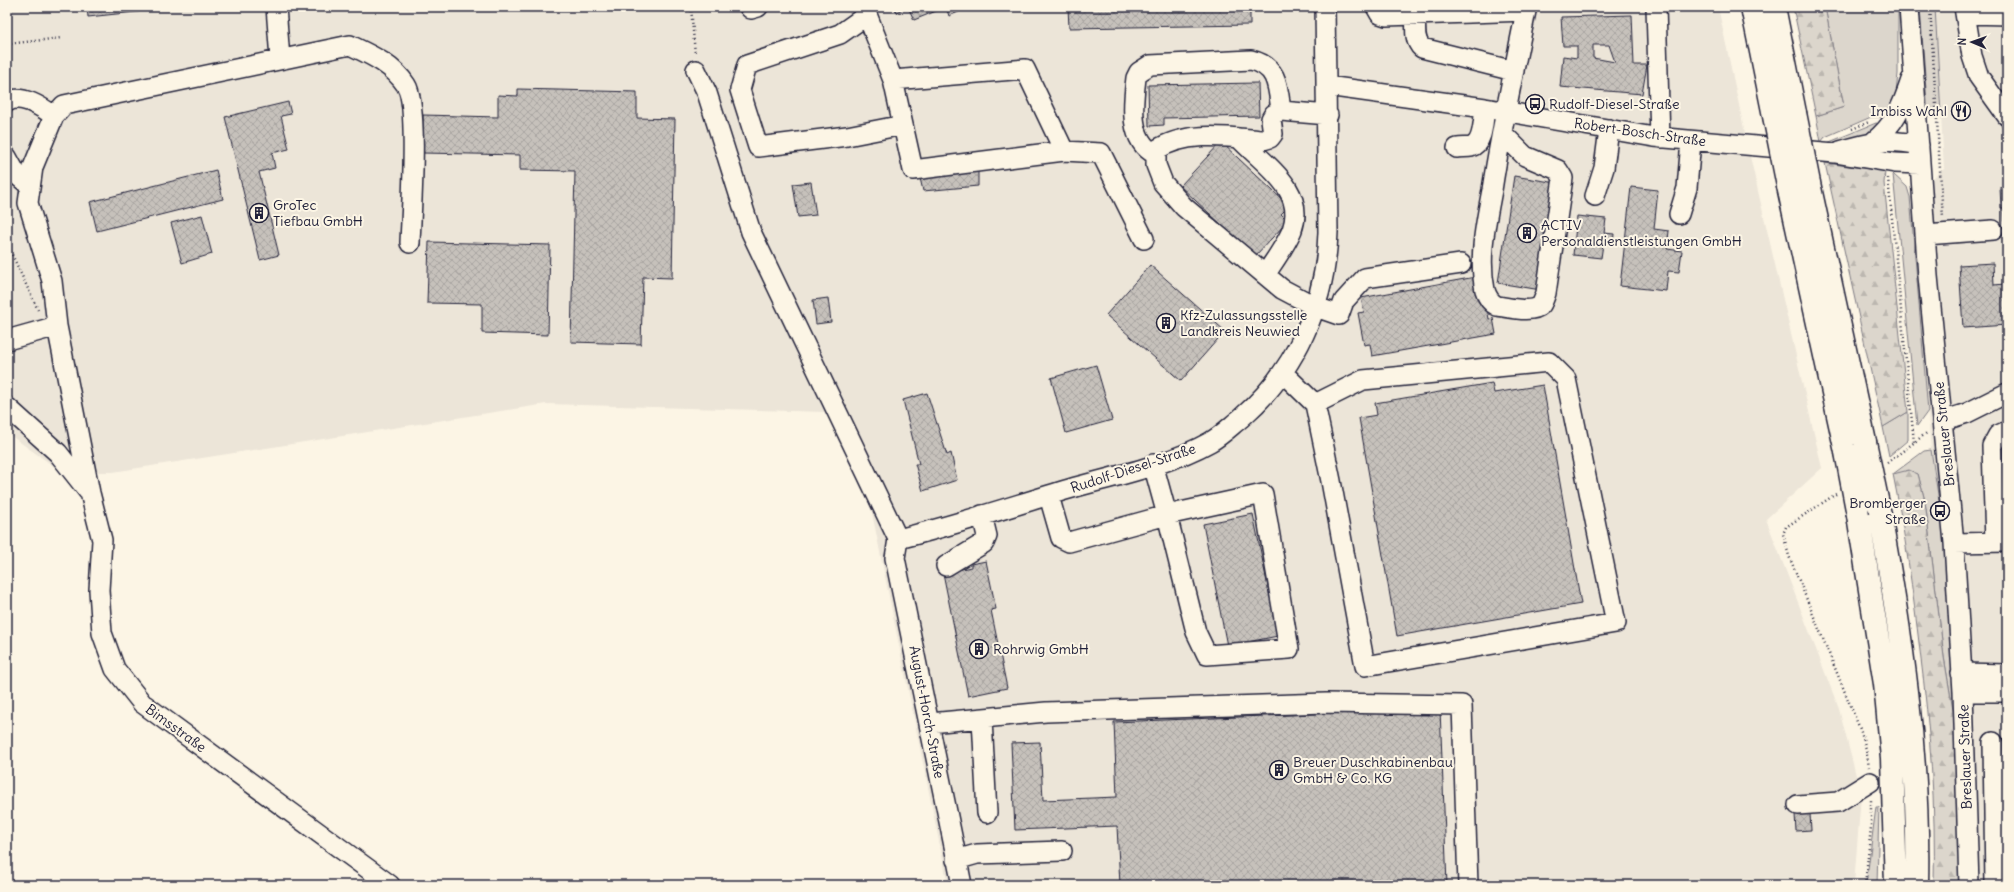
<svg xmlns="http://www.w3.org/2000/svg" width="2014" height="892" viewBox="0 0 2014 892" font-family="Delius,sans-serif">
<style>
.built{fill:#ece5d8}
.grass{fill:#dcd6cc;stroke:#7f7c84}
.forest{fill:url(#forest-firs);stroke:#7f7c84}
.building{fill:url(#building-cross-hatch);stroke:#22223b;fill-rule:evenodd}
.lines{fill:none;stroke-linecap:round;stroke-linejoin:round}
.minor-casing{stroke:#22223b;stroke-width:22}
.highway-casing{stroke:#22223b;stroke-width:25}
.path{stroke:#22223b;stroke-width:2.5;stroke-dasharray:1 3;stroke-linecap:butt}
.minor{stroke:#fcf5e5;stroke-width:19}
.highway{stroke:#fcf5e5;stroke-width:22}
.highway-bridge-casing{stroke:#22223b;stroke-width:25;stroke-linecap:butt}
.highway-bridge{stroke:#fcf5e5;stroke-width:22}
.labels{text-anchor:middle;stroke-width:4;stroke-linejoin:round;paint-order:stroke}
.poi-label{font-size:14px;fill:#22223b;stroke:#fcf5e5;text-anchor:start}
.street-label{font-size:14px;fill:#22223b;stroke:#fcf5e5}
</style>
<defs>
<pattern id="forest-firs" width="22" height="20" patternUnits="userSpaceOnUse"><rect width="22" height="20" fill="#dcd6cc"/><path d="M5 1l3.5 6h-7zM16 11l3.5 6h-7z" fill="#bcb7b0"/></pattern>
<pattern id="building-cross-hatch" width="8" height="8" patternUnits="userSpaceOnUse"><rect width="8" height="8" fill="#c6c1bb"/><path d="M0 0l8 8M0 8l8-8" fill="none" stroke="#aaa6a2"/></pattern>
</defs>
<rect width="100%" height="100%" fill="#fcf5e5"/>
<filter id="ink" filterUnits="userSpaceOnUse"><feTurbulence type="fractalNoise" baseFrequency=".025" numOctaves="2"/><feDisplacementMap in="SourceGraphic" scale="8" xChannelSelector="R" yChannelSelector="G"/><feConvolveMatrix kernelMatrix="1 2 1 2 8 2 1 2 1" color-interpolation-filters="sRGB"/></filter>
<g filter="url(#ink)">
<path class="built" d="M7,7H1718L1749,152L1822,468L1766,519L1839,709L1861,795L1854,885H948L870,503L826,412L546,404L113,472H62L7,433Z
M1935,7H2007V885H1960L1946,546L1931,450L1910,197L1944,169Z"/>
<path class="grass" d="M1825,7H1898V74L1896,93L1894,107L1886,117H1871L1825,137L1821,142L1816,116L1844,107Z
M1920,7H1935L1941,115L1928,116Z
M1876,123L1879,124L1876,133L1842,144L1827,143Z
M1893,174L1907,187L1910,197L1928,411L1917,426Z
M1908,412V440L1889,456L1883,427Z
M1931,450L1946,546L1955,722L1944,657L1925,501L1918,474H1893L1924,451Z
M1876,807H1879L1877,885H1866Z"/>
<path class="forest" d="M1793,7H1825L1844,107L1816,116Z
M1825,163L1885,171L1884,183L1908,412L1883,427Z
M1909,470L1918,474L1925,501L1944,657L1955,722L1960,885H1934C1936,806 1930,729 1920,651C1913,592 1905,533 1893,474Z"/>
<path class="building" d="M87,7H183L88,17Z
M894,7H970L949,16L946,7L914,20L908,7L896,12Z
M1068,7H1250V25L1069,28Z
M1632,15L1634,65H1647L1642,94L1560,87L1563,56L1577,58V46H1563L1561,17ZM1593,45H1609L1615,62L1593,58Z
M1258,83L1259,116L1164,118V125L1149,126L1148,85Z
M518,89L637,92V118L675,119L672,278L643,277L641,344L571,342L575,171L520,170V155L423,153V115L498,117V95L518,96Z
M288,102L291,114L281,116L289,149L272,153L275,168L259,172L279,255L260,260L225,117Z
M1221,142L1289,206L1281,214L1288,221L1255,256L1180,186Z
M216,170L223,199L97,231L90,202Z
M978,172V186L923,191L920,178Z
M1514,176L1557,183L1541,290L1498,283Z
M811,182L816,215L798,217L793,184Z
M1631,187L1658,190L1654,229L1669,231L1667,249L1682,251L1679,272L1668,271L1666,291L1620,286Z
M2000,187H2007V234H2005L2004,208H2001Z
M202,215L212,254L182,263L171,223Z
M1577,216L1606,219L1604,233L1614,234L1613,245L1603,244L1601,258L1573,255Z
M429,242L550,245L548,335L482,333V304L427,303Z
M1993,263L1994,285L2005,284L2004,264H2007V325L1963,328L1959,265Z
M1150,265L1225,331L1181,381L1106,315Z
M1481,276L1489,319L1493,318L1496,334L1372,356L1370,344L1364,345L1358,313L1364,312L1361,298Z
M828,298L831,322L816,324L813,300Z
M1096,365L1112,420L1066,433L1051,378Z
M1492,383L1494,393L1543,385L1581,604L1397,636L1359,418L1377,415L1375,403Z
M927,393L947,455L951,453L957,480L923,491L915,464H919L903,400Z
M1253,514L1278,636L1227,646L1203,524Z
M986,561L996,609L991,610L1007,688L968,696L943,573L971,567V564Z
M1440,709L1447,885H1120L1117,826L1015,830L1011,743L1040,742L1043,800L1117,797L1114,722Z
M1795,814H1810L1811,830L1796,831Z"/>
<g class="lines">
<defs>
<path id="minor" d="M276,7L280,59
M749,7L751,9L758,7
M864,7L893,80L913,170L1064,151L1025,69L893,80
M1376,7L1380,14L1386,16L1526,11C1514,71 1501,130 1492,190C1486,222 1478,257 1485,290C1487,297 1491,303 1497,306C1508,307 1532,314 1541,305C1543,302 1545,296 1546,293L1563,178L1558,170L1525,156L1502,133
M1656,7L1660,138
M1909,7L1928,276L1954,543L1963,692L1969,885
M1964,7L1972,56L1979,77L2007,116
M1965,14L2007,15
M867,15L840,34L747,65L740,90L758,147L847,136L903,125
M1416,15C1416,26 1413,40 1422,48L1514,71
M696,70L707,93L751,232L898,539
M1327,86L1485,108L1654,137L1835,153L1895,163L1920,164
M7,102C21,93 43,108 54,116
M1328,115L1281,111L1274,114L1271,119L1273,134L1270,138L1263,140C1228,137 1187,130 1156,150V165L1163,183L1184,207L1282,289L1316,307L1339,315L1344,301L1365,278L1461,264
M1239,138C1263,164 1307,189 1292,230C1286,245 1274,261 1265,275
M1873,142C1895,124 1902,107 1911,80
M1457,148C1462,147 1467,148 1471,147C1484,143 1483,119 1485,108
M1064,151L1101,153L1144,239
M1840,151C1872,142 1886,138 1919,145
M1155,154C1128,140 1133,103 1136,78L1139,72L1150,65L1251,60C1278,66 1278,87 1281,111
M7,157L17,175L30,186
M1595,196L1604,168L1609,129
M1679,214L1687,188L1691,141
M1925,235L1993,230
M7,340L57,326
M1283,373L1315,404L1331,481L1365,666L1616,623L1566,379L1549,362L1363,380L1315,404
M7,407L58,453L88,491
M1942,421L1967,413L2007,393
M1049,496L1061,538L1069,542L1167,515L1196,632L1207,655L1289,649L1263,494L1167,515L1153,464
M898,539C956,525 1012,506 1069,489C1115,476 1169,465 1210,442C1221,436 1231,426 1241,418C1296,371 1326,303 1328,232L1325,7
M898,539L895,558L962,885
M1995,542L1992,446L1998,435L2007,431
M1954,543L2007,542
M946,566L984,543L987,536L982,515
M1961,673L2007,674
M1963,692H2007
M982,719L987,813
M930,723L1046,712L1326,703L1462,705L1468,885
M1993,742L1995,885
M1798,805L1838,802L1870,782
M956,860L977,854L1062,851
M390,885L142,703L115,669L102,633L99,590L102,540L90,493L57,326L52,281L28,203L33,167L54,116L64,105L350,45C371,55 392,64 406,85C419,104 411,214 410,243"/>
<path id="highway" d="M1752,7L1774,116
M1774,7L1795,113
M1809,183L1865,442
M1788,186L1846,452
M1878,504C1901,630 1920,757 1917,885
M1858,515L1885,684L1892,758L1896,885"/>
</defs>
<use href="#minor" class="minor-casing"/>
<use href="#highway" class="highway-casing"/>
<path class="path" d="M691,7L695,54
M1930,7L1943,218
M7,44L61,38
M1852,129L1869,122
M1888,178L1914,442
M7,244L38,310
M1887,463L1928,432
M1836,494L1786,527L1783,534L1789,556L1860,729L1866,749L1869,767
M1865,885L1871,827V800"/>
<use href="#minor" class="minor"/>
<use href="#highway" class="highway"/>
<defs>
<path id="highway-bridge" d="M1795,113L1809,183
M1774,116L1788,186
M1865,442L1878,504
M1846,452L1858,515"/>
</defs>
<use href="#highway-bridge" class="highway-bridge-casing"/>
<use href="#highway-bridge" class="highway-bridge"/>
</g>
</g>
<defs>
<symbol id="bus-ring" viewBox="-11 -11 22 22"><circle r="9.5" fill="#fcf5e5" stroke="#22223b" stroke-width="1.5"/><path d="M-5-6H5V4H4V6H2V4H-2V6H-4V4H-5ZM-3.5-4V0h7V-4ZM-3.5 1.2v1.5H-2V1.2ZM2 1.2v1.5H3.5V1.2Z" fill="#22223b"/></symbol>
<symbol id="restaurant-ring" viewBox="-11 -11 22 22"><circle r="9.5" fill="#fcf5e5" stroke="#22223b" stroke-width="1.5"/><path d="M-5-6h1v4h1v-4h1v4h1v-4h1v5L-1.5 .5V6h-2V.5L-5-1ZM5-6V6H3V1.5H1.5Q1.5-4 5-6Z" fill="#22223b"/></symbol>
<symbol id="building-ring" viewBox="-11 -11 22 22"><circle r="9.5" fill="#fcf5e5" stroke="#22223b" stroke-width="1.5"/><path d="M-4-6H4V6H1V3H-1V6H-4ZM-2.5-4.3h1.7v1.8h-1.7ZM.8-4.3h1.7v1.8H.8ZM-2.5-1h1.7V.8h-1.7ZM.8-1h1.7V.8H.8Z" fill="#22223b"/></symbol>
</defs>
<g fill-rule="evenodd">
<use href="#bus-ring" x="1524" y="93" width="22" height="22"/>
<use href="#restaurant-ring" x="1950" y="100" width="22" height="22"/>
<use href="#building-ring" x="248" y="202" width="22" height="22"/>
<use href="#building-ring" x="1516" y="222" width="22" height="22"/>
<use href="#building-ring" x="1155" y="312" width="22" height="22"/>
<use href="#bus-ring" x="1929" y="500" width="22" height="22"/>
<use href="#building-ring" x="968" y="638" width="22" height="22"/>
<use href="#building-ring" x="1268" y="759" width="22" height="22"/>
</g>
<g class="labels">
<g class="poi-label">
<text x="1549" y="109">Rudolf-Diesel-Straße</text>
<text x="1947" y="116" text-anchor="end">Imbiss Wahl</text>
<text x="273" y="210">GroTec<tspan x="273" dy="16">Tiefbau GmbH</tspan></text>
<text x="1541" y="230">ACTIV<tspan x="1541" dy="16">Personaldienstleistungen GmbH</tspan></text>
<text x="1180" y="320">Kfz-Zulassungsstelle<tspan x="1180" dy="16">Landkreis Neuwied</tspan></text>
<text x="1926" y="508" text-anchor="end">Bromberger<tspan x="1926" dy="16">Straße</tspan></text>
<text x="993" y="654">Rohrwig GmbH</text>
<text x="1293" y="767">Breuer Duschkabinenbau<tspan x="1293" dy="16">GmbH &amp; Co. KG</tspan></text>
</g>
<g class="street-label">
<text transform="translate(1640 132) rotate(8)" y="5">Robert-Bosch-Straße</text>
<text transform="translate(1944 434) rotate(-96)" y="5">Breslauer Straße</text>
<text transform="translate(1133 468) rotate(-18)" y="5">Rudolf-Diesel-Straße</text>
<text transform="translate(927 712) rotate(79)" y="5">August-Horch-Straße</text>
<text transform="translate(176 728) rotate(36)" y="5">Bimsstraße</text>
<text transform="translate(1965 757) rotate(-92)" y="5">Breslauer Straße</text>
</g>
</g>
<rect width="2014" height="892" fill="none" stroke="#fcf5e5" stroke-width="24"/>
<rect x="12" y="12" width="1990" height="868" fill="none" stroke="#22223b" stroke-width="1.5" filter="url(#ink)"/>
<g transform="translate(1972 42) rotate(272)" stroke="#fcf5e5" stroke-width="3" paint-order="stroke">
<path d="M0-3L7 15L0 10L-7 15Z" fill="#22223b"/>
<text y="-6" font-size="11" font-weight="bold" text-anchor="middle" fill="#22223b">N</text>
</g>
</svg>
